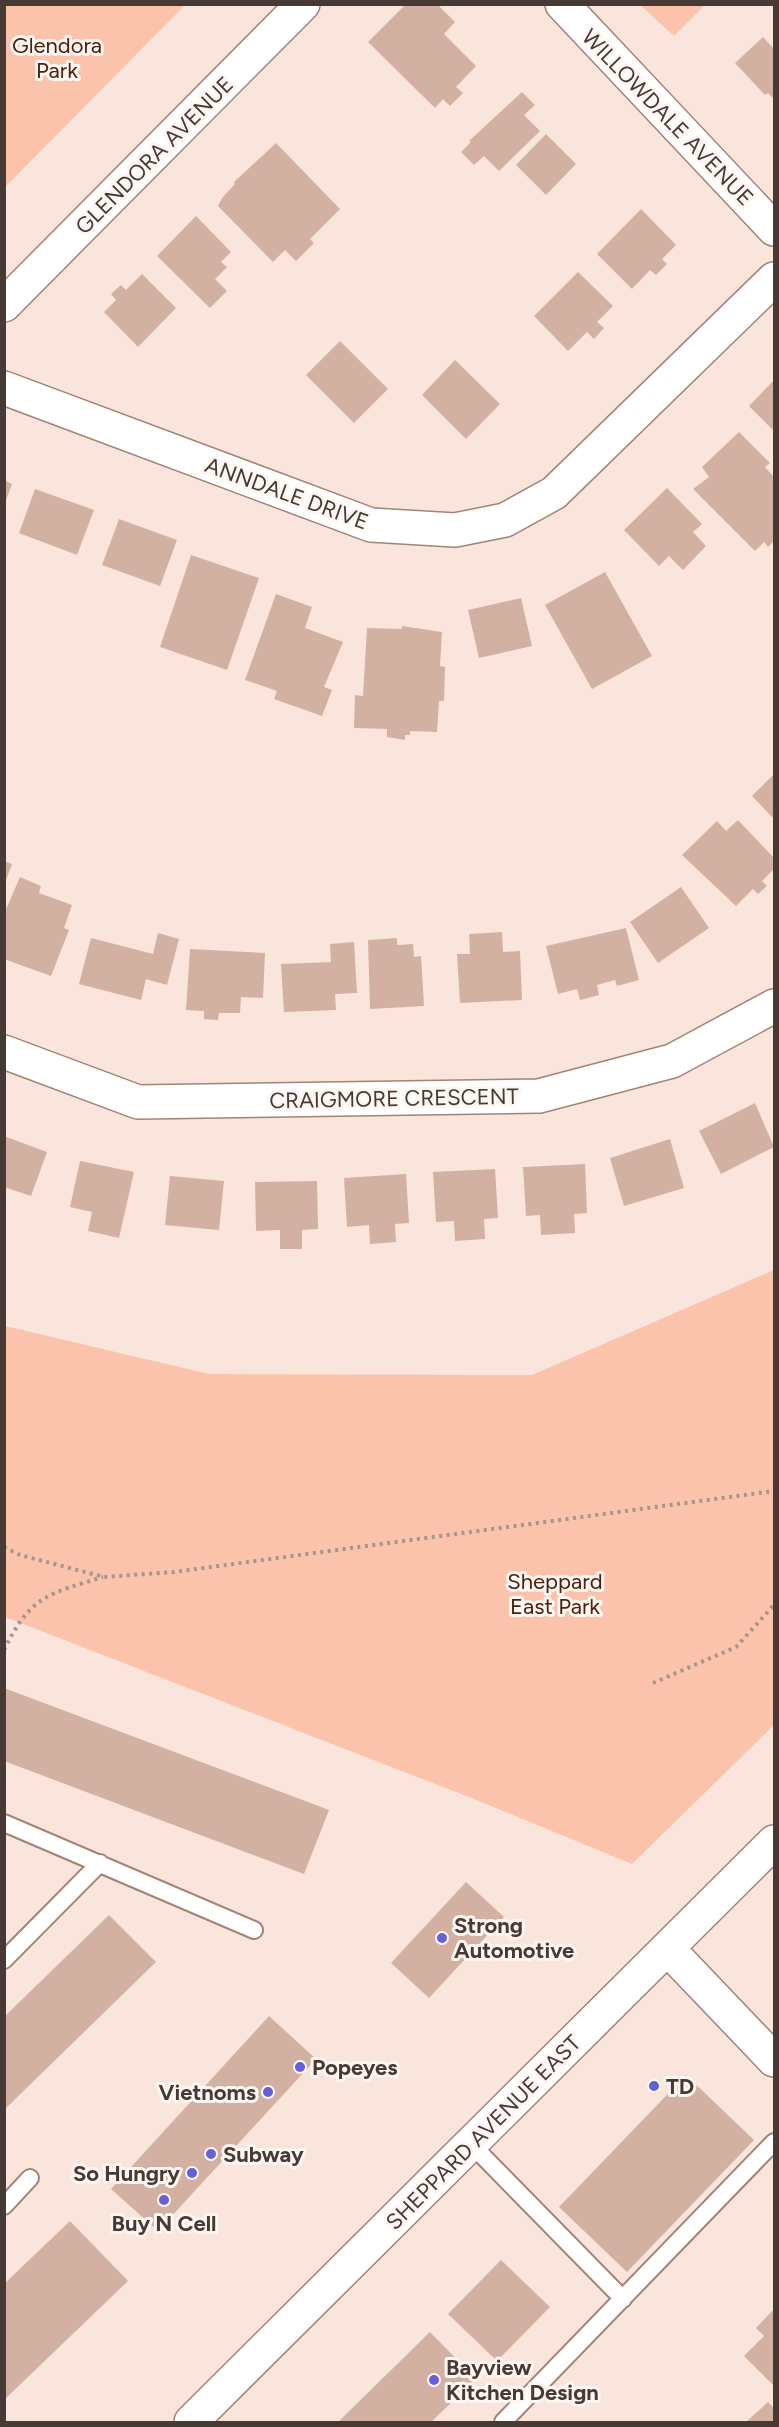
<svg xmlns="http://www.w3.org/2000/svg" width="779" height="2427" viewBox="0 0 779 2427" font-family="Figtree,sans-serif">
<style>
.green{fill:#fbc3ab}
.building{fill:#d2b1a2}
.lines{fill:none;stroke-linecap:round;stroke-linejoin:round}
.service-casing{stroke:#a38376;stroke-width:20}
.minor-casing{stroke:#a38376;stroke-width:36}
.secondary-casing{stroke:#a38376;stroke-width:36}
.path{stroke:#a7958d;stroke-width:4;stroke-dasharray:3 4.5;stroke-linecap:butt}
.service{stroke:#fff;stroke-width:16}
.minor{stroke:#fff;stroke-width:33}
.secondary{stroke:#fff;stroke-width:33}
.poi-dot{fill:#6460d9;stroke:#fdf6f2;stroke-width:2}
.labels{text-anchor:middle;stroke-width:6;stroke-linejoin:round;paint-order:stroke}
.park-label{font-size:22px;fill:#4c200a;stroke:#fdf6f2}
.street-label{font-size:22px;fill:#473933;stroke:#fdf6f2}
.poi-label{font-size:22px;font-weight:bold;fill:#473933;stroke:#fdf6f2;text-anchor:start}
</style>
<rect width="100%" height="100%" fill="#fae5dc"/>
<path class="green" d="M5,4L185,5L5,187L4,5Z
M640,5H705L674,36Z
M774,1270V1725L632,1864L474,1799L5,1617V1326L209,1374L532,1375Z"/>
<path class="building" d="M406,4H437L455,22L444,34L476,66L456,87L463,93L450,106L443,99L435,108L368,42Z
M763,37L774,49V99L768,93L765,95L735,63Z
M522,92L535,105L524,115L540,131L499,171L484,156L474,165L461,152L471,142L469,141Z
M546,134L576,164L546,195L516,165Z
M276,143L340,209L310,239L314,243L296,261L285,250L273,262L218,206L222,198L235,184L234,182Z
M641,209L676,245L662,259L667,264L656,275L650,270L632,289L597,254Z
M196,216L231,252L221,262L227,267L215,279L227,291L210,308L157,256Z
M578,272L613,306L597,322L604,328L594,339L587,332L568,351L534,316Z
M142,274L176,308L138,347L104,312L116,300L111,294L121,285L126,290Z
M340,341L388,389L354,423L306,375Z
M455,360L500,404L466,439L422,395Z
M774,380V431L749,406Z
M739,432L770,463L765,467L774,477V541L768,547L764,542L755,551L693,489L709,477L702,467Z
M4,480L12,484L5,503H4Z
M667,488L702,524L693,532L706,546L683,570L669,556L659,566L624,530Z
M35,489L94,510L77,555L19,533Z
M119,519L177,540L160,586L102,565Z
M191,555L259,578L227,670L160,647Z
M605,572L652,656L592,689L545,605Z
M276,594L312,607L305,628L343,642L324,687L332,690L322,716L274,699L277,691L245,680Z
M521,598L532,646L479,658L468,610Z
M402,626L442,632L440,666L445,667L444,701H439L437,732L410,731V735H405V740L387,737V729L354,728L355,695L363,696L367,628L402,629Z
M774,774V819L752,796Z
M738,820L774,858V869L762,881L767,886L758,894L753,889L736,906L682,855L717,821L726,831Z
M4,861L12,864L5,883H4Z
M20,877L41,886L39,893L72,905L64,928L69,930L51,976L4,959V914Z
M681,887L709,928L658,963L630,922Z
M626,928L639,980L617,986L615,980L597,985L599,995L580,1000L577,989L558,994L546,946Z
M502,932L503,952L520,951L522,1000L460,1003L457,954H470L469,934Z
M158,933L179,939L167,985L146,979L141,1000L79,984L91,938L153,954Z
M397,938V945L413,944L414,957L421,956L424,1006L370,1009L368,940Z
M354,942L357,993L335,994L336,1010L284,1012L281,964L331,962L330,944Z
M190,949L265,953L263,998L241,997L240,1013H219L218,1020L204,1019V1011L186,1010Z
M755,1103L774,1147L721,1174L699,1131Z
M4,1136L47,1152L31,1196L4,1187Z
M670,1139L684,1188L624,1206L610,1158Z
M80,1161L134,1172L119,1238L88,1231L92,1212L70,1207Z
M585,1164L587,1213L574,1214L575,1233L541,1235L540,1215L526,1216L523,1167Z
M495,1169L498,1218L484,1219L485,1239L455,1241L454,1221L436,1222L433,1172Z
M406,1174L409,1223L395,1224L396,1242L370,1244L369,1225L347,1227L344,1178Z
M170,1176L224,1181L219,1230L165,1225Z
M317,1181L318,1229L302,1230V1249H280V1230L256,1231L255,1182Z
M4,1688L329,1810L304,1874L4,1761Z
M466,1882L504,1917L429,1998L391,1963Z
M109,1915L156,1962L4,2110V2017Z
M269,2016L316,2059L158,2231L111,2189Z
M686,2075L754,2140L627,2272L559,2207Z
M70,2221L128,2281L4,2400V2284Z
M501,2260L550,2307L497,2361L448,2314Z
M774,2309V2386L744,2356L764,2336L756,2328Z
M430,2332L476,2379L431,2422H338Z
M768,2402L774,2408V2422H746Z"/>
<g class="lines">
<defs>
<path id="service" d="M4,1823L254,1930
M4,1960L100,1863
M471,2144L623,2299
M4,2206L30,2178
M503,2422L774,2142"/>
<path id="minor" d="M562,4L774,229
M4,305L303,4
M4,388L371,525L455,530L505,520L554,493L774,279
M4,1052L138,1102L539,1096L672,1061L774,1006
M668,1949L774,2060"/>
<path id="secondary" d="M191,2422L774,1842"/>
</defs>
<use href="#service" class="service-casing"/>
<use href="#minor" class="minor-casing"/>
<use href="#secondary" class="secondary-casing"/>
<path class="path" d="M4,1547L20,1555L104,1577L174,1572L774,1491
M4,1650C31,1595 48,1594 103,1577
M653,1683L736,1647L774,1605"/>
<use href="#service" class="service"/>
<use href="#minor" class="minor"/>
<use href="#secondary" class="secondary"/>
</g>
<g class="poi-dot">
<circle cx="442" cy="1938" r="6"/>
<circle cx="300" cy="2067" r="6"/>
<circle cx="654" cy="2086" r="6"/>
<circle cx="268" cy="2092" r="6"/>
<circle cx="211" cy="2154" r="6"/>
<circle cx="192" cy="2173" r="6"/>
<circle cx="164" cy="2200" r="6"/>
<circle cx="434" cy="2380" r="6"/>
</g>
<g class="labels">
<g class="park-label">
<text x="57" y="53">Glendora<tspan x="57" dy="25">Park</tspan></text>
<text x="555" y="1589">Sheppard<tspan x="555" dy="25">East Park</tspan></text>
</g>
<g class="street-label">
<text transform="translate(668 117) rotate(46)" y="8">WILLOWDALE AVENUE</text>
<text transform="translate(154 155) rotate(-45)" y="8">GLENDORA AVENUE</text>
<text transform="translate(287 493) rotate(20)" y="8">ANNDALE DRIVE</text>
<text transform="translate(394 1098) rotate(-1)" y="8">CRAIGMORE CRESCENT</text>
<text transform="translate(483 2132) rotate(-45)" y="8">SHEPPARD AVENUE EAST</text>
</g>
<g class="poi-label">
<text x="454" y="1933">Strong<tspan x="454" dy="25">Automotive</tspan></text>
<text x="312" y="2075">Popeyes</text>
<text x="666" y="2094">TD</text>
<text x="256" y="2100" text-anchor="end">Vietnoms</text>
<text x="223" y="2162">Subway</text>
<text x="180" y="2181" text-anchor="end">So Hungry</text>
<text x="164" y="2231" text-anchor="middle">Buy N Cell</text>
<text x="446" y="2375">Bayview<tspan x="446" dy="25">Kitchen Design</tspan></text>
</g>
</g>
<rect width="779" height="2427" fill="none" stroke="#473933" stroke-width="12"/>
</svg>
